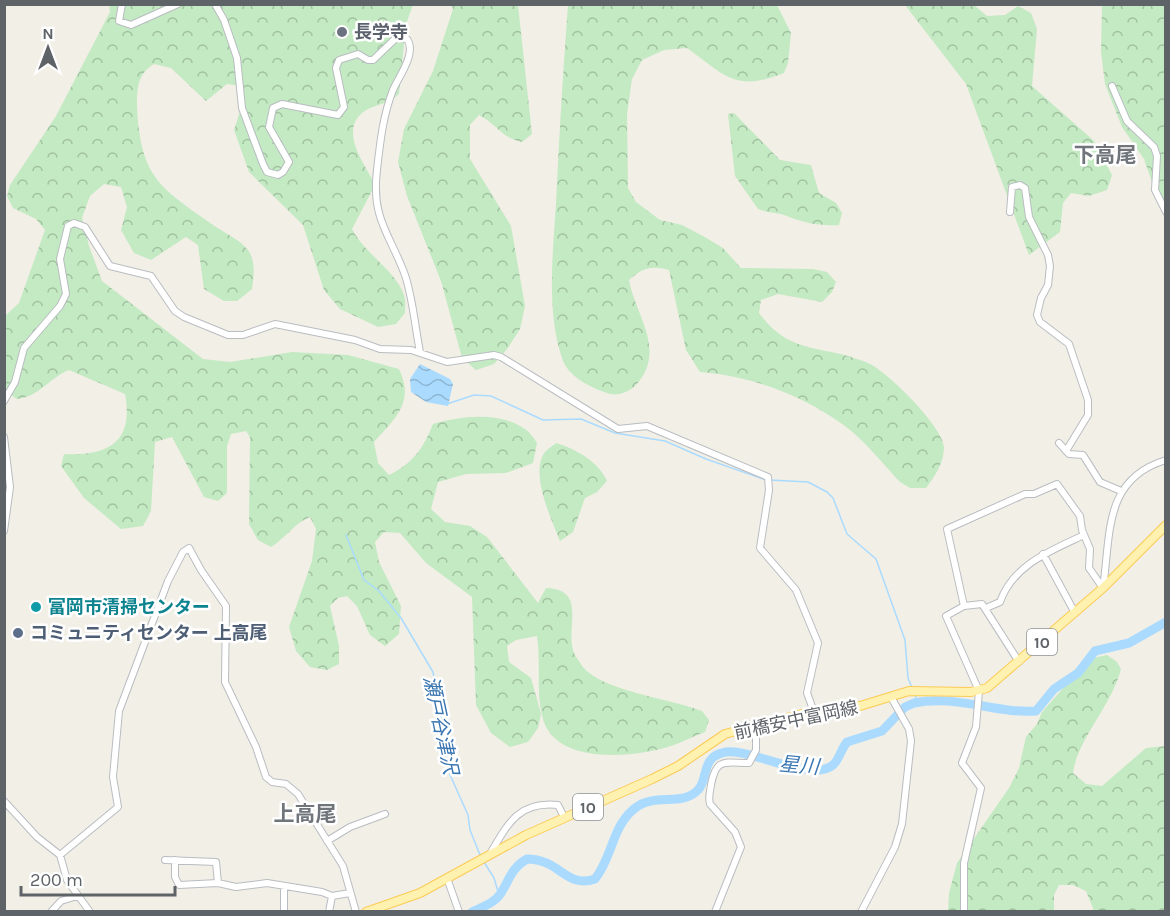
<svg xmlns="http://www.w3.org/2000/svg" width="1170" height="916" viewBox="0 0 1170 916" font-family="Karla,'Noto Sans JP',sans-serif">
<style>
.forest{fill:url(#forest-crowns)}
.water{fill:url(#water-waves)}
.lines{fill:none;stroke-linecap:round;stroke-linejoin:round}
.stream{stroke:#aadbff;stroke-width:1.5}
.river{stroke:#aadbff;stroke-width:9}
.minor-casing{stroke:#b9bdc1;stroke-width:8}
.major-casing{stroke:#fccb55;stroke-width:10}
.minor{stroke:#fff;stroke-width:6}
.major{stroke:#fff1af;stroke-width:8}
.worship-dot{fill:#6b7280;stroke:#fff;stroke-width:2}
.culture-dot{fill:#0f9aa8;stroke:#fff;stroke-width:2}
.service-dot{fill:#5c6f8a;stroke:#fff;stroke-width:2}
.labels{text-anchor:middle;stroke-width:5;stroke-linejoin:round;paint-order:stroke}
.shield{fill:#fff;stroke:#8e9295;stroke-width:1.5}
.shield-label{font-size:16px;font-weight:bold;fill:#5e6368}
.worship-label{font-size:18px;font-weight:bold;fill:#5b616d;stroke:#fff;text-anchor:start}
.culture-label{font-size:18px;font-weight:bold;fill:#0d838f;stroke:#fff;text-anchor:start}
.service-label{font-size:18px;font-weight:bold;fill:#4e5e75;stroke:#fff;text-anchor:start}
.street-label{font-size:18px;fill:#5e6368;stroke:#fff}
.water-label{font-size:20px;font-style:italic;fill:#3a76b2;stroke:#fff}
.quarter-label{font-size:21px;font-weight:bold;fill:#6f757b;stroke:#fff}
</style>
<defs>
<pattern id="forest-crowns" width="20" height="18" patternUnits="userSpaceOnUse" patternTransform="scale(1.5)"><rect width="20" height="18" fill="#c3eac2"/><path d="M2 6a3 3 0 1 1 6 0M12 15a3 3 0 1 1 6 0" fill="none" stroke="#a2c1a1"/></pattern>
<pattern id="water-waves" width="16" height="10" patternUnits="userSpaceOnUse" patternTransform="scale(1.5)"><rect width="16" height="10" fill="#aadbff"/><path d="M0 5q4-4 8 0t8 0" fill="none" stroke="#8eb5d2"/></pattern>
</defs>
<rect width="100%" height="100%" fill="#f2efe7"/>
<path class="forest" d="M109,5H413L406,24L399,94C388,105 373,104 362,113C339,133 366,165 375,185L352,229C364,253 396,271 404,295C406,300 405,308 405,313L396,324L378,327L340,309L324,290L303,225L249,172L234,130L244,99L241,86L227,84L206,101L171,68L154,64C137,74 137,89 137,108C141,180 161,188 216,227C225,233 240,240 247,249C256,259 254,276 252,289L237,301H224L204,289L198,245L186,237L151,260L134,253L121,230L127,207L121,187L104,184L90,196L82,218L89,246L102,281L203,359L230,362L292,352L348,355L399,369C415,403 395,418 374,442L378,463L389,475C413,463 423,449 433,424C460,416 499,411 525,429C530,432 534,439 537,443L533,463L506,473L466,474L438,482L431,509L445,522L470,526L487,537L538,603L546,588C587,589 566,627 573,650C574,655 580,662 582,666C601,691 672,699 702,711L709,720L705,732C694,736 683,742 671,746C633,758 552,766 542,715C536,690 541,662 537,636L516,640L507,646L509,662L531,678L541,714L538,728L528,742L510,747L491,733L476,705L472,597L426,563L400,533L384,532L375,542L379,562L401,606L399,634L385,646L370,635L357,606L347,596L338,598L330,606L339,646V664L327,670L310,667L296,651L289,627L312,561L316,529L310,517C294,523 286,538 271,547L258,540L249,524L250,437L246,431L231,434L227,446V493L218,501L204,497L172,437L155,442L151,511L143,526L121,529L84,498L61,466L64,454C109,456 134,442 125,394L69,370C49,378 39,397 17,399L5,391V316L19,303L45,230L36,219L13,208L7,196L10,185L56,116L110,12Z
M451,5H518L532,134L522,142C500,137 498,125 479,115L470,125V159L511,226L525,306L520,329L507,349L494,364L476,370L462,358L441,281L407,196L398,162L404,129L433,71L453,9Z
M568,5H777L791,33L788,63L784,73C735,93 725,75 687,48L664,50L642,60L632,79L627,114L628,188L636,202L660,220L682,225L703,236L723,248L741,268L813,269L827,272L836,282L832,292L822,302L778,294L761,300L759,313C791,357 825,344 868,363C887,371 943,427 944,447C944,463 935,476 926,488H910L900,482C883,464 865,441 845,426C802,395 752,376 700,372L686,350L669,270C651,265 642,268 629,280C636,317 667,350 636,385C629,392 617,397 607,393C590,387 568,377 562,358C546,310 553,253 556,204C559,138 563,71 568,5Z
M905,5H974L987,16L1005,15L1018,6L1031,13L1037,29L1032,86L1094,141L1112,175L1107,190L1089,196L1071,193L1063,203L1060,232L1029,255L966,84Z
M1102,5H1165V219L1144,159L1122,127L1105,84L1101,52Z
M734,113L780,160L811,165L819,193L836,203L842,213L839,225C819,226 804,223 787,216C778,212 767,213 758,209L735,176L728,114Z
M556,443C576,449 599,462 607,481L597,492L585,498L573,532L560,541C552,520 529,473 545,452C547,449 553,446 556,443Z
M1107,655L1117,662L1121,669C1112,705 1077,740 1073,773L1086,784L1102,786L1146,748L1165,746V911H1094L1086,891L1073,885H1059L1054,895V911L948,912L949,893L957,863L1009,788L1019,768L1026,737L1037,724L1042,712L1089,659Z"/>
<path class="water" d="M420,364L450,379L453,384L448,406L426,402L411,392L410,379Z"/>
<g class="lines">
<path class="stream" d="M447,404L474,395L491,396L543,420L581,419L615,433L665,441L706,459L766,480
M770,480L808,482L827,492L833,498L847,534L876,559L905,640L908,678L912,688
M346,535L364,580L379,591L401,618L433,672L442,723L447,768L468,815L470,830L480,855
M915,695L918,702
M484,862L494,878L499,895"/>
<path class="river" d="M472,912C482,907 495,903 501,893C510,879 511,868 527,859C560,859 566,889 595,879C613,857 612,823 638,806C656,794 683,806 698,790C709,779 700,756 726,752C750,748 811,783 833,765C839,760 841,749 847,742L882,731L905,707L914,703C956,694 996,714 1036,711L1054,689L1078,673L1095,651L1129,643L1166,622"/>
<defs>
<path id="minor" d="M122,4L119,21L131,25L178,4
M215,4L224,20L237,58L242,108L263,164L267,172L278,175L283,172L289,162L269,127L273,108L282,104L338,115L344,107L336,68L339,60L358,54L368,60H373L396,38L407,39C417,53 399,76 393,90C383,115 380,143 377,170C371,219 390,234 405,275C413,299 415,327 420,352
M1112,86L1127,121L1154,147L1157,156L1155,190L1166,212
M1010,212L1012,187L1020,185L1025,188L1029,217L1048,255L1050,266L1048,285L1041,298L1037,315L1040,322L1069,344L1088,400V415L1066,451
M4,401L15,382L24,348L60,306L66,294L60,259L68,226L74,223L85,227L110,266L151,276L175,311L184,317L228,335H243L275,324L355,340L380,349L411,350L447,362L494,355L501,357L618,429L647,426L768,477L769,490L760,548L796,590L818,643L807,693L814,712
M4,437L10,487L4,531
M1059,443L1069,454L1083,455L1100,482L1121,491
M1043,554L1075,613
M964,606L947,529L1025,494H1034L1057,484L1080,516L1082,530L1090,549L1089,568L1103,588C1111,534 1103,479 1166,460
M986,608L1000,602C1013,565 1050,551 1084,535
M4,801L37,837L60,855L67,880L90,912
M327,841L350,827L385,814
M490,854C508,823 519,801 558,805L564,817
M60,855L118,807L113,777L119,711L168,581L183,552L189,548L201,570L226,606L225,682L256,747L266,777L272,782L286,784L298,794L343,866L356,912
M165,860L216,862L218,883
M175,860V877L179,885L218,883L236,887L267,883L322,892L332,896L350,893
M447,878L459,912
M284,886V912
M51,912L61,901L77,896
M329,912L332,896
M715,912L741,847L735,832L710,804C708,797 710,792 711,785C716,757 725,763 749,763L756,750V726
M861,912L895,847L902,824L911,741L909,729L891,697
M964,912V863L981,788L962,763L976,727L979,691L946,616L964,606L982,604L1019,662"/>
<path id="major" d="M366,912L420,893L526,835L652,779L678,766L725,734L802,714L860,706L909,691L971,692L987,688L1103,588L1166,525"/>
</defs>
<use href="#minor" class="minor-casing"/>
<use href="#major" class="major-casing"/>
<use href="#minor" class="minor"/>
<use href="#major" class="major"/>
</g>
<circle class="worship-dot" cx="342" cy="32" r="6"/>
<circle class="culture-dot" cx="36" cy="607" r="6"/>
<circle class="service-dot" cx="18" cy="633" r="6"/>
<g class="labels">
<g class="shield">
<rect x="1027" y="629" width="30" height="26" rx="4.5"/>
<rect x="573" y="794" width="30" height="26" rx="4.5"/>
</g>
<g class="shield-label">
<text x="1042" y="648">10</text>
<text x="588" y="813">10</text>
</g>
<g class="worship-label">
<text x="354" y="38">長学寺</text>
</g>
<g class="culture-label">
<text x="48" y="613">富岡市清掃センター</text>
</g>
<g class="service-label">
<text x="30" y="639">コミュニティセンター 上高尾</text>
</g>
<g class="street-label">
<text transform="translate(796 720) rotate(-12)" y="6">前橋安中富岡線</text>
</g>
<g class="water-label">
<text transform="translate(441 725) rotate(78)" y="7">瀬戸谷津沢</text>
<text transform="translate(799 765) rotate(5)" y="7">星川</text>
</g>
<g class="quarter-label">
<text x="1105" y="162">下高尾</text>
<text x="305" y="821">上高尾</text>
</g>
</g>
<rect width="1170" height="916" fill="none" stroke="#5e6368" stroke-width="12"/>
<g transform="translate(48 48)" stroke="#ffffff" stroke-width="4.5" paint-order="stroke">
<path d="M0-4.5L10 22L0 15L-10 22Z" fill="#5e6368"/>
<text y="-9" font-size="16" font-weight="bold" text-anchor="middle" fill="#5e6368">N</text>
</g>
<path d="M21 886v9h154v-9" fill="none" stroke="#5e6368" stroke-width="3"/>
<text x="30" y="886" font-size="18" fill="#5e6368" stroke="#ffffff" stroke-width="4.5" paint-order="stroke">200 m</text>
</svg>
